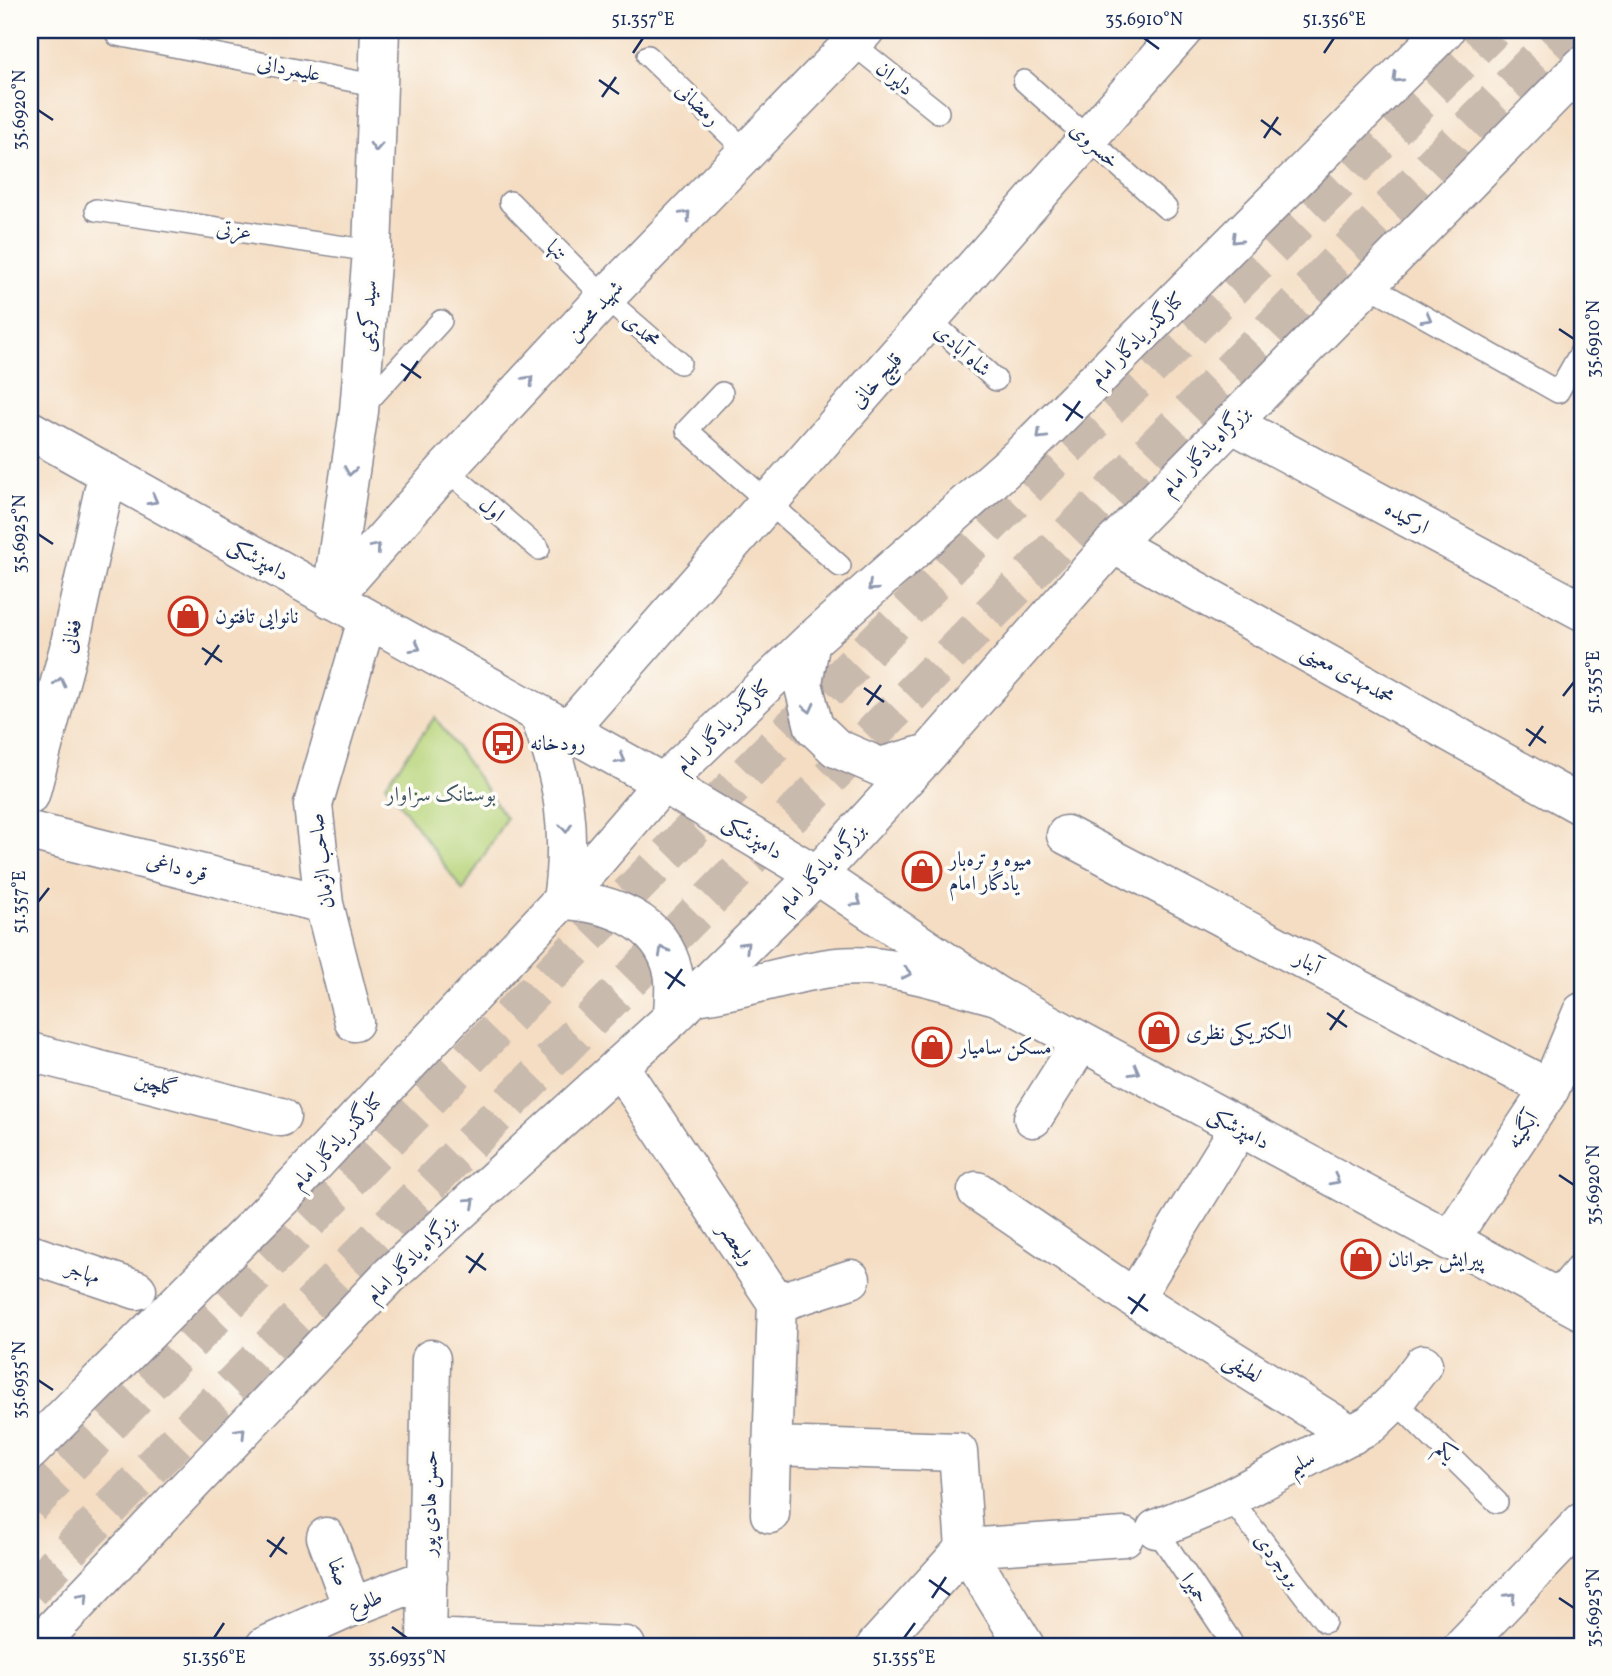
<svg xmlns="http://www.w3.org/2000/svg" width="1612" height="1676" viewBox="0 0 1612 1676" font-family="Vollkorn,Amiri,serif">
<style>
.green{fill:#b8d47a;stroke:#6a826c;stroke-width:2}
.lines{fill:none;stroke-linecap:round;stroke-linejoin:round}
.highway-tunnel{stroke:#c9baae;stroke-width:38;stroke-dasharray:38 19;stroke-linecap:butt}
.lane-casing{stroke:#888690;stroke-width:24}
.street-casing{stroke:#888690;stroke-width:41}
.secondary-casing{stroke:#888690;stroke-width:41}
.primary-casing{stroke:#888690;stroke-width:41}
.lane{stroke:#fff;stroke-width:21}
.street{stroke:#fff;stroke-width:38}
.secondary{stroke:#fff;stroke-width:38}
.primary{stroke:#fff;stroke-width:38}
.oneway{stroke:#8d97ae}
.ticks{fill:none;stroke:#1b2f5e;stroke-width:2.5}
.labels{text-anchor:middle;stroke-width:7;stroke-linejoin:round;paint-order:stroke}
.street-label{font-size:21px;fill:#1b2f5e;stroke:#fdfcf7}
.poi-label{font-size:21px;fill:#1b2f5e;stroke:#fdfcf7;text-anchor:start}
.park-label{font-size:21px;fill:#425865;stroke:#fdfcf7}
.neatline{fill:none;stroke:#1b2f5e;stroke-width:2.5}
.ticks-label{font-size:18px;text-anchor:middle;fill:#1b2f5e}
</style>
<rect width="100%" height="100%" fill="#fdfcf7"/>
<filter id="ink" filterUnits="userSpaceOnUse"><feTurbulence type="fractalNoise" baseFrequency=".0143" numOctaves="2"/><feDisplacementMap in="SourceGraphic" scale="14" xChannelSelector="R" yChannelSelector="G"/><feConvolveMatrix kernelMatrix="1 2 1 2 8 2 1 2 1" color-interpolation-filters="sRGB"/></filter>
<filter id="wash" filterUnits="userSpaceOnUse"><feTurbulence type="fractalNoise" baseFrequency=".00686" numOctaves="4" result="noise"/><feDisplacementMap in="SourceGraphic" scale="28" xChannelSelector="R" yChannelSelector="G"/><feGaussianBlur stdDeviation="1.57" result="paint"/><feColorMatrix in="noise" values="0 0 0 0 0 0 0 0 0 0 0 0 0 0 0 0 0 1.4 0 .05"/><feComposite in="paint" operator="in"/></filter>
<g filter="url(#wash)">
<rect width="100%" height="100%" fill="#f4ddc2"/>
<path class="green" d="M435,717L506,818L463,891L386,784Z"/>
</g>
<g filter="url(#ink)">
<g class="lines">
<path class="highway-tunnel" d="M30,1506L1046,468L1186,334L1493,30
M30,1590L1565,30"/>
<defs>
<path id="lane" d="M117,35L379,86
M853,44L938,112
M648,56L747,152
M1024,81L1166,208
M510,202L605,298L680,363
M96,210L372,251
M1368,285L1558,392L1582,350
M930,320L996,380
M722,393L687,430L840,566
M361,409L441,321
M446,469L539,549
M1395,1401L1497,1502
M1230,1498L1325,1622
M1156,1529L1234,1646"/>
<path id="street" d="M1231,423L1582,611
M1113,544L1582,806
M331,599L446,469L605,298L865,30
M331,599L359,411L372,251L380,30
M568,730L1183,30
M30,795L69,648L107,475
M30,831L324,904
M1066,835L1550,1089
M354,1022L324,904L313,805L367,620
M30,1052L281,1117
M619,1066L777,1303L770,1514
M1033,1118L1081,1042
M977,1191L1134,1298L1352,1435
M1449,1241L1550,1089L1582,1012
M30,1254L137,1290
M1134,1298L1239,1128
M1561,1298L1582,1273
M777,1303L851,1279
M773,1446L958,1452L965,1548L1025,1646
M1156,1529L1230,1498L1371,1424L1395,1401L1423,1364
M326,1537L352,1607
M965,1548L1124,1537
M426,1638L626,1646
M265,1646L352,1607L428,1578
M426,1646L431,1359
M876,1646L965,1548
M1463,1646L1582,1522"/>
<path id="secondary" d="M30,430L663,783L817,875L997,996L1582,1311"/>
<path id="primary" d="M811,641L803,683L814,727L836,748L880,767L929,753
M539,715C564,779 572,832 562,900C609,902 662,920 673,972C676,986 673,1003 673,1017
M695,996C744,990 789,972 838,967C891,962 946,983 997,996
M30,1451L288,1192L562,900L663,783L811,641L1021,455L1445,30
M37,1646L389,1276L673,1017L817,875L929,753L1113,544L1582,66"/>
</defs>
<use href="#lane" class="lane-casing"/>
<use href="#street" class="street-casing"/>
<use href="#secondary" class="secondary-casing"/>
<use href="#primary" class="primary-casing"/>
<use href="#lane" class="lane"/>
<use href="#street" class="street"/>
<use href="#secondary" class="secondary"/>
<use href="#primary" class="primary"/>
</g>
<defs><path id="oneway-chevron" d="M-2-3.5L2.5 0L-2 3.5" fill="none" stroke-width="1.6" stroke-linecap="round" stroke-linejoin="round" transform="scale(1.75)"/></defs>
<g class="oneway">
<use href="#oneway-chevron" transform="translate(1397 78) rotate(135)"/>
<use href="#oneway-chevron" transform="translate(376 147) rotate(93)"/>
<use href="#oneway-chevron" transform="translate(686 215) rotate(-46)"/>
<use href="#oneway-chevron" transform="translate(1236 239) rotate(135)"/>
<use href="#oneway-chevron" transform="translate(1427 318) rotate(29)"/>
<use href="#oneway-chevron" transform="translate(529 380) rotate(-47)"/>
<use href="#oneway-chevron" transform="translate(1041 435) rotate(135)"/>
<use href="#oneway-chevron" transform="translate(350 471) rotate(99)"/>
<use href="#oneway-chevron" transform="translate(153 500) rotate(29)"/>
<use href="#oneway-chevron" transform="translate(376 548) rotate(-49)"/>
<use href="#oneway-chevron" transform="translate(872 587) rotate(138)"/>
<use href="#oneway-chevron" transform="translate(416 647) rotate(29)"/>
<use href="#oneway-chevron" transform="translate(60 682) rotate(-75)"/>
<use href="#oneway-chevron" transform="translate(809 708) rotate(76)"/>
<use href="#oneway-chevron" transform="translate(621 759) rotate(29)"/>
<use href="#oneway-chevron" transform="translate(566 828) rotate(86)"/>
<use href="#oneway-chevron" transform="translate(857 902) rotate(34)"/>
<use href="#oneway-chevron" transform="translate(745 946) rotate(-45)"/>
<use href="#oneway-chevron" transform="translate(663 951) rotate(-119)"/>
<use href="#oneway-chevron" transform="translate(907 973) rotate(11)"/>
<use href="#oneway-chevron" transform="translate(1135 1071) rotate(29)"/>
<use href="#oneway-chevron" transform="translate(1335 1180) rotate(28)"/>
<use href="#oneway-chevron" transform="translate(471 1202) rotate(-42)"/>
<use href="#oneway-chevron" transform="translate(241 1432) rotate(-46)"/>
<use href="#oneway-chevron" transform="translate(84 1597) rotate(-46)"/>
<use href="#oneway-chevron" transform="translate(1511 1597) rotate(-46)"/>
</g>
</g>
<path class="ticks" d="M1144,38L1159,49M633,53L643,38M1324,53L1334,38M599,80L619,94M602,97L616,77M38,110L53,120M1261,120L1281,135M1264,138L1278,117M1559,329L1574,339M401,364L421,378M404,381L418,361M1063,404L1083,418M1066,421L1080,401M38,534L53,544M202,648L222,662M205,665L219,645M864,688L884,702M1563,696L1574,682M867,705L881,685M1526,729L1546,743M1529,746L1543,726M38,902L49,888M665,972L685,986M668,989L682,969M1327,1013L1347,1027M1330,1030L1344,1010M1559,1175L1574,1185M466,1256L486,1270M469,1273L483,1253M1128,1297L1148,1311M1131,1314L1145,1294M38,1380L53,1390M267,1540L287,1554M270,1557L284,1537M929,1580L950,1595M932,1598L946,1577M1559,1598L1574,1608M392,1627L407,1638M214,1638L224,1623M904,1638L915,1623"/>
<defs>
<symbol id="shop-ring" viewBox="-11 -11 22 22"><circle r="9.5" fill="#fdfcf7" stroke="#c8321e" stroke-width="1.5"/><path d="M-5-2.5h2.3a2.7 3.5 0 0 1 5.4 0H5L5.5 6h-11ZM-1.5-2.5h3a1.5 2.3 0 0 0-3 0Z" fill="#c8321e"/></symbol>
<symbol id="bus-ring" viewBox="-11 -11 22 22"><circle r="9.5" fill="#fdfcf7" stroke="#c8321e" stroke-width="1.5"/><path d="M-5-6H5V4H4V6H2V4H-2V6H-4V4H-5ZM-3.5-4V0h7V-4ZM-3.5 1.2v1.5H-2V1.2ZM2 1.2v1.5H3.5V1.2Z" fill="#c8321e"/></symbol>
</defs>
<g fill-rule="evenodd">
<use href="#shop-ring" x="166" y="594" width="44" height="44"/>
<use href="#bus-ring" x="481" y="721" width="44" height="44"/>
<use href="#shop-ring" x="900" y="849" width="44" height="44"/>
<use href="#shop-ring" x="1137" y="1010" width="44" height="44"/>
<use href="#shop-ring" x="910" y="1025" width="44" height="44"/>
<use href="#shop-ring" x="1339" y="1237" width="44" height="44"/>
</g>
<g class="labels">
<g class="street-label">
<text transform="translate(289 68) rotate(11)" y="7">علیمردانی</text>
<text transform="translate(895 78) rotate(39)" y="7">دلیران</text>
<text transform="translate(698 104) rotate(44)" y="7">رمضانی</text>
<text transform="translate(1095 145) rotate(42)" y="7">خسروی</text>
<text transform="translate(234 230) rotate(9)" y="7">عزتی</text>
<text transform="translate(557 250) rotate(45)" y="7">تنها</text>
<text transform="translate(594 310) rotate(-47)" y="7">شهید محسن</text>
<text transform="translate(367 316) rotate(-86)" y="7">سید کریمی</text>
<text transform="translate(642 330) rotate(41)" y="7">محمدی</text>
<text transform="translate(1137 339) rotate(-45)" y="7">کنارگذر یادگار امام</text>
<text transform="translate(963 350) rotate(42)" y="7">شاه آبادی</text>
<text transform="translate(876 380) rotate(-48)" y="7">قلیچ خانی</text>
<text transform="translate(1205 450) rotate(-46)" y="7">بزرگراه یادگار امام</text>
<text transform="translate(492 509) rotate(41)" y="7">اول</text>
<text transform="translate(1407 517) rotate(28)" y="7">ارکیده</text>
<text transform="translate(259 559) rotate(29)" y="7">دامپزشکی</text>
<text transform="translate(71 636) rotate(-77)" y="7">فغانی</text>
<text transform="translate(1348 674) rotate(29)" y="7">محمدمهدی معینی</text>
<text transform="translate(723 726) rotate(-44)" y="7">کنارگذر یادگار امام</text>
<text transform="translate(753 837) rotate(31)" y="7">دامپزشکی</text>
<text transform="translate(321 861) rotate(-97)" y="7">صاحب الزمان</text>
<text transform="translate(177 867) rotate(14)" y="7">قره داغی</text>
<text transform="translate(821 868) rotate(-46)" y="7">بزرگراه یادگار امام</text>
<text transform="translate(1308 962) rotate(28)" y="7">آبنار</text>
<text transform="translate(156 1084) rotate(14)" y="7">گلچین</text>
<text transform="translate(1239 1128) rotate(28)" y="7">دامپزشکی</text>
<text transform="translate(1522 1130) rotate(-56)" y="7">آبگینه</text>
<text transform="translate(337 1141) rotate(-47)" y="7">کنارگذر یادگار امام</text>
<text transform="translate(737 1244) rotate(56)" y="7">ولیعصر</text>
<text transform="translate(411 1258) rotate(-44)" y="7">بزرگراه یادگار امام</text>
<text transform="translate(83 1272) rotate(19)" y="7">مهاجر</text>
<text transform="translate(1243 1367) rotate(32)" y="7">لطیفی</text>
<text transform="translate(1446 1451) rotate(44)" y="7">یکم</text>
<text transform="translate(1301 1462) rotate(-27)" y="7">سلیم</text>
<text transform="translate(429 1503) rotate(-89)" y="7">حسن هادی پور</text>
<text transform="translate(1278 1560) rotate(53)" y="7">بروجردی</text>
<text transform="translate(339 1572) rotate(70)" y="7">صفا</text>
<text transform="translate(1195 1588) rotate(56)" y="7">حمیرا</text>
<text transform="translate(365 1602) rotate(-21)" y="7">طلوع</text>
</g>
<g class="poi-label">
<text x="215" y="623">نانوایی تافتون</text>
<text x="530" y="750">رودخانه</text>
<text x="949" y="866">میوه و تره‌بار<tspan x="949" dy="24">یادگار امام</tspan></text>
<text x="1186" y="1039">الکتریکی نظری</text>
<text x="959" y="1054">مسکن سامیار</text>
<text x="1388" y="1266">پیرایش جوانان</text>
</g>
<g class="park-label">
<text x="441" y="801">بوستانک سزاوار</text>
</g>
</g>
<rect width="1612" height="1676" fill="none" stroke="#fdfcf7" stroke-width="77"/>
<rect x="38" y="38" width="1536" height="1600" class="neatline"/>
<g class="ticks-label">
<text x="643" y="25">51.357°E</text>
<text x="1144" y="25">35.6910°N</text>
<text x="1334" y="25">51.356°E</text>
<text transform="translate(19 110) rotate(-90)" y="6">35.6920°N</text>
<text transform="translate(1593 339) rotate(-90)" y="6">35.6910°N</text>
<text transform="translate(19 534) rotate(-90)" y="6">35.6925°N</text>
<text transform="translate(1593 682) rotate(-90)" y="6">51.355°E</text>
<text transform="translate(19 902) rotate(-90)" y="6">51.357°E</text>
<text transform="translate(1593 1185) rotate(-90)" y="6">35.6920°N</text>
<text transform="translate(19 1380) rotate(-90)" y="6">35.6935°N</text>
<text transform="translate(1593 1608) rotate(-90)" y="6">35.6925°N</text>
<text x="214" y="1663">51.356°E</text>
<text x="407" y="1663">35.6935°N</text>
<text x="904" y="1663">51.355°E</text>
</g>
</svg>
